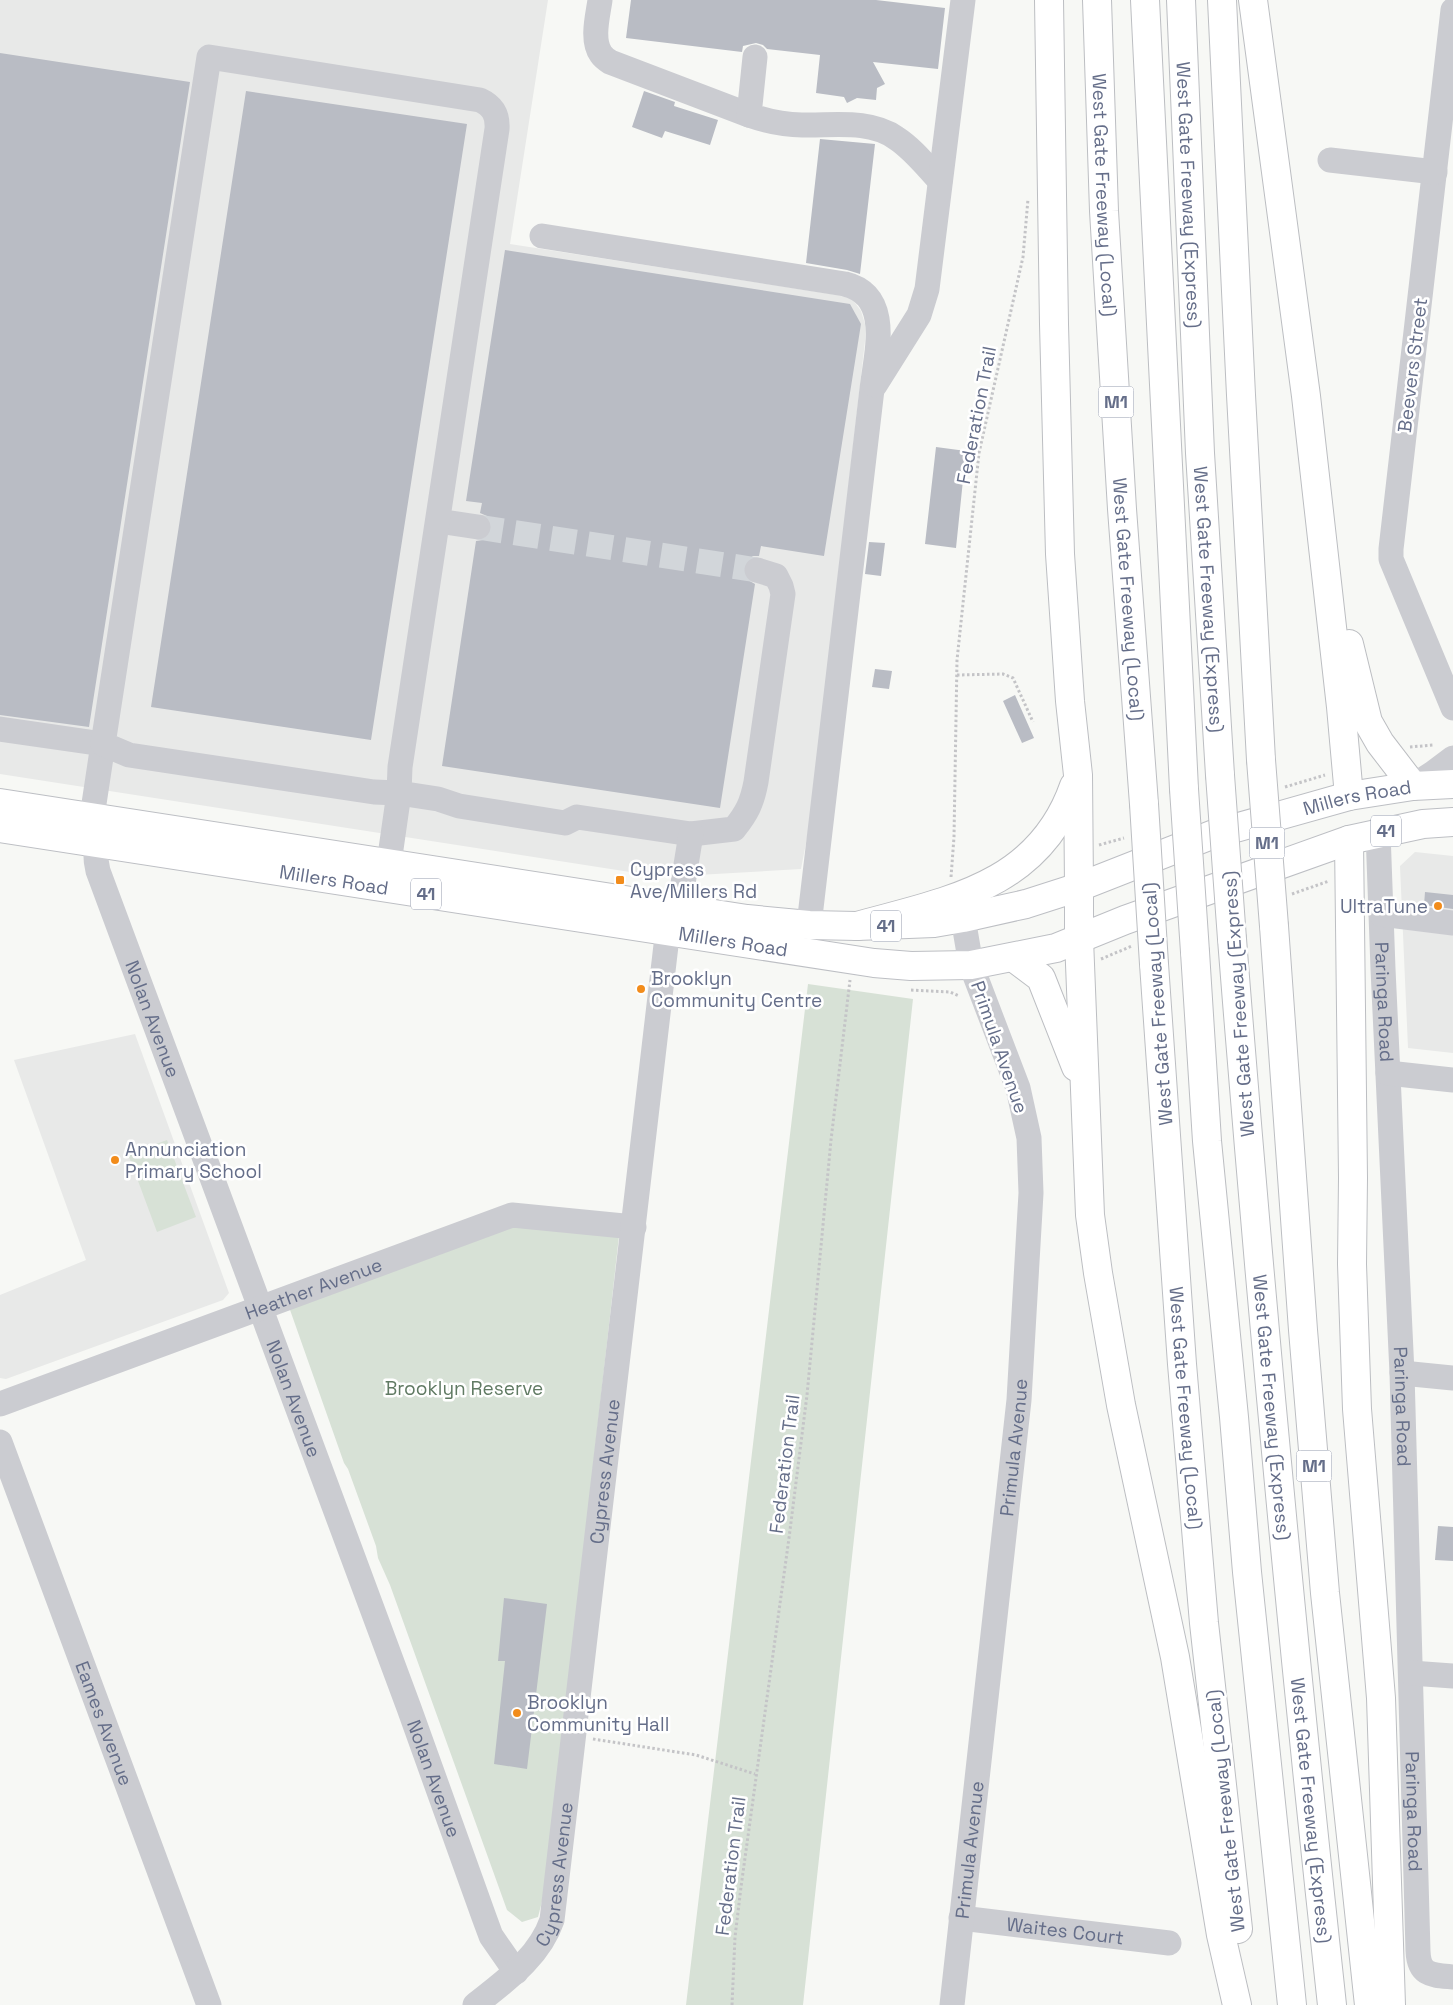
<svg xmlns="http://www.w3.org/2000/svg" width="1453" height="2005" font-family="'Space Grotesk',sans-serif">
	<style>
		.built { fill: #e8e9e8 }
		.green { fill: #d7e1d6 }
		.building { fill: #b9bcc4 }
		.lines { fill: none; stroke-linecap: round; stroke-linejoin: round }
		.minor-tunnel { stroke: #d2d6da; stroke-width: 25; stroke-dasharray: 25 12; stroke-linecap: butt }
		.major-casing { stroke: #bdbfc4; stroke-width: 30 }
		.highway-casing { stroke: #bcbec2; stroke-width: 30 }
		.path { stroke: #c4c4c7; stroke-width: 3; stroke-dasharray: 2.5 2.5; stroke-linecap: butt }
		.minor { stroke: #cbccd1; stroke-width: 25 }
		.major { stroke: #fff; stroke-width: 28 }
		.highway { stroke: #fff; stroke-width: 28 }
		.highway-bridge-casing { stroke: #bcbec2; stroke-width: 30; stroke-linecap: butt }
		.highway-bridge { stroke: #fff; stroke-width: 28 }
		.poi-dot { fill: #f28c1b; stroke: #fff; stroke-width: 2 }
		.labels { text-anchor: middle; stroke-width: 5; stroke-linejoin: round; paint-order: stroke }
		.shield { fill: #fff; stroke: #939aac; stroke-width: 1 }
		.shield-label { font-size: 18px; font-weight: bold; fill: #656e89 }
		.street-label { font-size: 19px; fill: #656e89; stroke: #fff }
		.poi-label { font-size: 19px; fill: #656e89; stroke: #fff; text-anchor: start }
		.park-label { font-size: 19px; fill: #607a63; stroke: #fff }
	</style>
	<rect width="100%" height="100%" fill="#f7f8f5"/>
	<path class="built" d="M0,0h548l-38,244 340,53 6,7 5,7 4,13v17l-54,476 -10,52 -139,8 -662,-103z
		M1415,852l38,4v197l-45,-5 -8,-182z
		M135,1034l94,259 -6,7 -217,79 -6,-1v-83l86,-35 -72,-200z"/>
	<path class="green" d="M808,984l105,15 -110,1006h-117z
		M167,1140l29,77 -39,15 -29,-78z
		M516,1223l104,4 -74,659 -8,31 -16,5 -15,-12 -117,-325 -12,-27 -2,-12 -28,-77 -4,-6 -55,-156z"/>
	<path class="building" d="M631,0h245l69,8 -7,61 -65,-7 12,22 -8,4 -1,12 -19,-2 -10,5 -3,-6 -28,-4 4,-38 -53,-6 -4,-4 -7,-2 -13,3 -1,6 -116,-14z
		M0,53l190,29 -101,645 -89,-12z
		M246,91l221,33 -96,616 -220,-33z
		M644,91l31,11 -1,4 44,14 -8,25 -45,-14 -3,7 -30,-11z
		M820,139l55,5 -15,130 -13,-4 -41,-7z
		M505,250l345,54 11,20 -37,232 -63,-10 -2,10h-6l-5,3 -5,7v7l3,6 9,5 -35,224 -278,-42 34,-225 7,-1 6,-4 3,-7v-7l-5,-6 -7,-3 2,-10 -16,-2z
		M936,447l30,4 -10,97 -31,-4z
		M869,542l16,1 -4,33 -16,-2z
		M875,669l17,2 -3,18 -17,-2z
		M1015,695l19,43 -12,5 -19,-42z
		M1425,892l28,3v14l-29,-4z
		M1438,1526l15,1v34l-18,-1z
		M504,1598l43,6 -20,165 -33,-5 11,-103h-7z"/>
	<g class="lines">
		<path class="minor-tunnel" d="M478,527l279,43"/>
		<g class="major-casing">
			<g id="major">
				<path id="s8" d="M0,803l747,116 62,6 48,1 77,-3 29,-5 63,-14 53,-17 135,-53 135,-38 64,-10 40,-2"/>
				<path id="s9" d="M0,828l874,135 37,3 60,-1 85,-17 69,-28 224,-80 74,-16 30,-2"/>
				<path d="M1079,939v-52"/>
			</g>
		</g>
		<g class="highway-casing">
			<g id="highway">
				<path d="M1049,0l5,324 6,230 10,147 8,74 1,112"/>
				<path id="s10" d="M1097,0l7,211 18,298 22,295"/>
				<path d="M1145,0l39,789"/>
				<path id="s11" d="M1181,0l19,453 20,322"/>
				<path d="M1222,0l19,395 20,365"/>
				<path d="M1253,0l53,396 35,311 8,89"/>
				<path d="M1349,644l19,78 12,21 33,43"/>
				<path d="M1349,840l4,338 -1,86 5,145 24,289 10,307"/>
				<path d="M857,926c90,-25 182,-39 217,-140"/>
				<path d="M1274,926l29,404 22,263 44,412"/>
				<path d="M1079,939l11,276 8,58 23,132 54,252 46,278 16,70"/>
				<path id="s12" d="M1232,939c28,356 61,711 100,1066"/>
				<path d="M1195,952l12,189 27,276 13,155 45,433"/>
				<path d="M1013,957l28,21 35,89"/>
				<path id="s13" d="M1154,964l28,400 22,259 34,306"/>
			</g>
		</g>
		<path class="path" d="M957,675l46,-1 10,4 20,44
			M1410,747l23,-2
			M1285,787l40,-12
			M1099,845l25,-7
			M951,877l3,-40 3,-177 22,-207 44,-196 5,-58
			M1292,894l37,-13
			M1101,959l31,-13
			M911,990l39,2 9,4
			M593,1739l103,16 59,19
			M732,2005l3,-68 6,-50 48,-349 18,-143 24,-255 19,-160"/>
		<g class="minor">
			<path d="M600,0c-2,15 -9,40 1,54 2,3 6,6 9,8l139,53"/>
			<path d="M1453,10l-62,539v10l62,149"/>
			<path d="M755,57l-6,58c17,6 35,10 53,10 30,1 67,-6 94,13 17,11 30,28 44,43"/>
			<path d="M1330,160l105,12"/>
			<path d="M542,236l303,48c48,12 31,69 27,105l-63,536"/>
			<path d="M875,385l44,-70 8,-26 36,-289"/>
			<path d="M438,521l40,6"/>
			<path d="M0,729l103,15 -11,73"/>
			<path d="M1413,786l20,-13 20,-15"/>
			<path id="s1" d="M98,823c-2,16 -4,32 0,48l311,837 75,209 7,19 25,36"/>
			<path id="s2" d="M1378,832l5,137 19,404 16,578c1,25 14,24 35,26"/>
			<path d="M389,863l10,-70 1,-26 97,-638c1,-14 -4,-23 -17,-29l-271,-43 -106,687 26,11 245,37 25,1 39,6 21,7 106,17 12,-6 114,17 43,-5c13,-16 18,-26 22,-47l27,-188 -2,-8 -5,-10 -19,-6"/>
			<path d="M679,908l12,-74"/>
			<path d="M1381,914l72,9"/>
			<path d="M1388,1073l65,7"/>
			<path d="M1402,1373l51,5"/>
			<path id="s3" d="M0,1404l512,-189 122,12"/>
			<path id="s4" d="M0,1442l209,563"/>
			<path d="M1411,1673l42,3"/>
			<path id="s5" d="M961,1918l208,25"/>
			<path id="s6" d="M475,2005c30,-24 64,-47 77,-85l118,-1009"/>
			<path id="s7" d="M952,2005l67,-605 12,-207 -2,-55 -11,-50 -47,-123 -8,-47 -1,-21"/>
		</g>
		<use href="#major" class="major"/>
		<use href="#highway" class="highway"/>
		<g class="highway-bridge-casing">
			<path id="highway-bridge" d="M1261,760l13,166
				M1220,775l12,164
				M1184,789l11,163
				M1144,804l10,160"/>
		</g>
		<use href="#highway-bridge" class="highway-bridge"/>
	</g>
	<g class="poi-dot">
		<rect x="615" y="875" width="10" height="10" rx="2.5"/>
		<circle cx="1438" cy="906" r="5"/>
		<circle cx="641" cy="989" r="5"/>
		<circle cx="115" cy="1160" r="5"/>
		<circle cx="517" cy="1713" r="5"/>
	</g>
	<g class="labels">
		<g class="shield">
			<rect x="1098.5" y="386.5" width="35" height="31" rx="4"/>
			<rect x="1371" y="815.5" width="30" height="31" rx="4"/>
			<rect x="1249.5" y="827.5" width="35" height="31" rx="4"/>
			<rect x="411" y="878.5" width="30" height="31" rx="4"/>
			<rect x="871" y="910.5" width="30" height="31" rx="4"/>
			<rect x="1296.5" y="1450.5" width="35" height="31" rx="4"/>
		</g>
		<g class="shield-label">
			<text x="1116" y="408">M1</text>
			<text x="1386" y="837">41</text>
			<text x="1267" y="849">M1</text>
			<text x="426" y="900">41</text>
			<text x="886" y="932">41</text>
			<text x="1314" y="1472">M1</text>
		</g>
		<g class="street-label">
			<text dy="7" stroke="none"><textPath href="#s10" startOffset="195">West Gate Freeway (Local)</textPath></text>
			<text dy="7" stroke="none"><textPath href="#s11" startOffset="195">West Gate Freeway (Express)</textPath></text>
			<text transform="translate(1412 365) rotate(-83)" y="7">Beevers Street</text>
			<text transform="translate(976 415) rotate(-79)" y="7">Federation Trail</text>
			<text dy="7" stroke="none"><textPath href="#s10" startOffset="600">West Gate Freeway (Local)</textPath></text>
			<text dy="7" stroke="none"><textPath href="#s11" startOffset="600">West Gate Freeway (Express)</textPath></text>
			<text dy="7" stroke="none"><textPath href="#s8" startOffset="1386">Millers Road</textPath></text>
			<text dy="7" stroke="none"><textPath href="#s9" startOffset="338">Millers Road</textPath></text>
			<text dy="7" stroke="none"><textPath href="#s9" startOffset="742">Millers Road</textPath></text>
			<text dy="7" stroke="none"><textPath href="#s2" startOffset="170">Paringa Road</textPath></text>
			<text transform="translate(1157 1004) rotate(-94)" y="7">West Gate Freeway (Local)</text>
			<text transform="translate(1238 1004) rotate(-94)" y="7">West Gate Freeway (Express)</text>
			<text dy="7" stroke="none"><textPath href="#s1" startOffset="206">Nolan Avenue</textPath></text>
			<text transform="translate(1000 1047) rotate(71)" y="7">Primula Avenue</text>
			<text dy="7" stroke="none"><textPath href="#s3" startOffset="334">Heather Avenue</textPath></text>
			<text dy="7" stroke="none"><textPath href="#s1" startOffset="611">Nolan Avenue</textPath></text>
			<text dy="7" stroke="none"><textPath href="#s2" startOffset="575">Paringa Road</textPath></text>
			<text dy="7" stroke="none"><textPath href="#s12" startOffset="470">West Gate Freeway (Express)</textPath></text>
			<text dy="7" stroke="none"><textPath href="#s13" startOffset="445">West Gate Freeway (Local)</textPath></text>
			<text dy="7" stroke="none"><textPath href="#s7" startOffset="561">Primula Avenue</textPath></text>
			<text transform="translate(784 1464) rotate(-83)" y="7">Federation Trail</text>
			<text dy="7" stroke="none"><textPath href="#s6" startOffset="568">Cypress Avenue</textPath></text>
			<text dy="7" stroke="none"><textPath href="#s4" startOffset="300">Eames Avenue</textPath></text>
			<text dy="7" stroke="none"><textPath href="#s1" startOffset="1016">Nolan Avenue</textPath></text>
			<text transform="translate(1225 1811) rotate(-96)" y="7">West Gate Freeway (Local)</text>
			<text dy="7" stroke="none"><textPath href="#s12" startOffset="875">West Gate Freeway (Express)</textPath></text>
			<text dy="7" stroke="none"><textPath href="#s2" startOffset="980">Paringa Road</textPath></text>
			<text dy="7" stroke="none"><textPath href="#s7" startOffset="156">Primula Avenue</textPath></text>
			<text transform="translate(730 1866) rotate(-83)" y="7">Federation Trail</text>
			<text dy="7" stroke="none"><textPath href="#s6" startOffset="162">Cypress Avenue</textPath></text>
			<text dy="7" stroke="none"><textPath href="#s5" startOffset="105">Waites Court</textPath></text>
		</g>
		<g class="poi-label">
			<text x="630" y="876">Cypress<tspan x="630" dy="22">Ave/Millers Rd</tspan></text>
			<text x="1428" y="913" text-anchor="end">UltraTune</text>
			<text x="651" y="985">Brooklyn<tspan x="651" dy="22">Community Centre</tspan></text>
			<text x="125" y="1156">Annunciation<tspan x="125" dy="22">Primary School</tspan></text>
			<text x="527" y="1709">Brooklyn<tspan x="527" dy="22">Community Hall</tspan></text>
		</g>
		<g class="park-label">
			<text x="464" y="1395">Brooklyn Reserve</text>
		</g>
	</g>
</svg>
